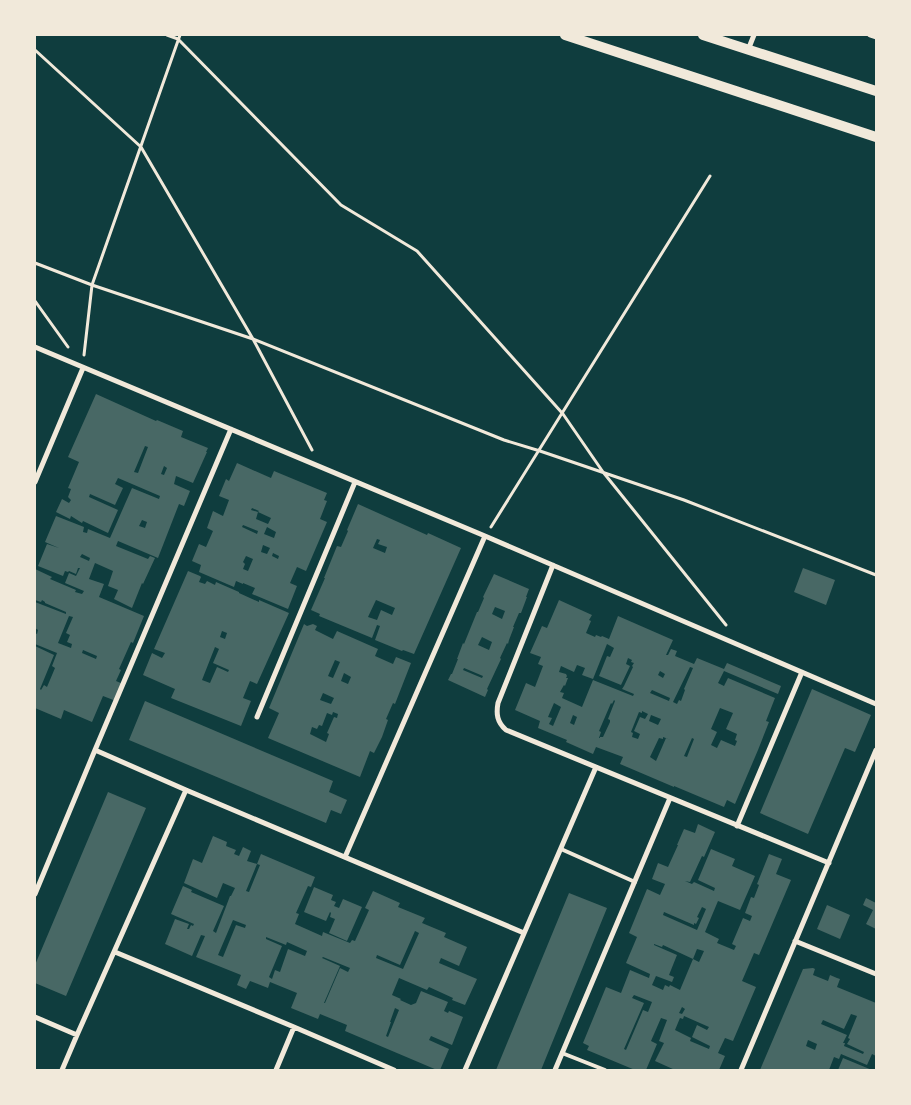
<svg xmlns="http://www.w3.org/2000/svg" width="911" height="1105" font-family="Arial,sans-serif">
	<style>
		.building { fill: #486865; fill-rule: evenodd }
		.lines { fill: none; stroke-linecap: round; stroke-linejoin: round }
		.path { stroke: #f1e9da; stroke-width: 3 }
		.service { stroke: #f1e9da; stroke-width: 4 }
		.minor { stroke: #f1e9da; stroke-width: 5 }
		.secondary { stroke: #f1e9da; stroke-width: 10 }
	</style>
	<rect width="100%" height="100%" fill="#0f3d3e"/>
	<path class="building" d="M96,394l60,27 1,-1 26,11 -2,6 27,11 -2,4h1l-14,31 -17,-7 -2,8 16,7 -6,15 -5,-2 -21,54 -40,-17 -2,5 32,13 2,-3 5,2 -12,26 -1,-1 -10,25 -18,-9 4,-9 -10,-4 5,-15 -18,-8 -6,16 15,5 -5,13 45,19 -11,27 -2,-1 -12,27 2,1 -5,11 7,3 -7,17 -13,-5 -11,26 -28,-12 -3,9 -26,-11v-62l19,9 -14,34 1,1 3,-5 3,2 8,-19 -3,-2 5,-13 -22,-9v-11l2,1 1,-4 -3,-2v-26l31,12v-2l-21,-9v-1l-3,-2 -1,2 -6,-2v-31l17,8 -2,2 26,11 -1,2 7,2 2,-3 -19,-8 4,-10 7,3 4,-8h-2l-2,6 -7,-3 -1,1 -3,-1 -2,5 -25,-10 9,-22 12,4 -14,-6 11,-26 28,11 -1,5 4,1 1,-4 22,9 22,-50 27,11 1,-3 -42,-18 -3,6 8,4 -8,17 -25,-11 -1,3 29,13 -10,23 -25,-12 -1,2 -11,-7 -1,3 -14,-7 6,-13 7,4 2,-3 -3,-3 3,-8 -3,-1 11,-26 -11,-5zM145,446l3,1 -10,26 -4,-1zM164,466l3,2 -3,7 -3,-1zM142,520l5,2 -2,6 -6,-2zM82,554l8,4 -1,3 -9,-4zM69,616l4,1 -7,16 4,2 -3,7 5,2 -1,4 -13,-5zM83,650l14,6 -1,3 -14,-6z
		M237,463l34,15 3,-7 53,22 -3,7 3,1 -7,18 7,3 -21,49 -9,-4 -7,16 7,3 -9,23 -36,-15 3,-6 -12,-5v1l-7,-3 -2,6 -35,-15 2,-7 -9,-4 7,-17 7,3 7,-16 -6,-3 6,-17 10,5 6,-16 -10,-4 7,-17 3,2zM252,508l7,3 -1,1 13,6 -3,6 -12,-5 2,-7 -7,-2zM243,525l15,6 -1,3 -15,-7zM267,527l9,5 -2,6 -10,-4zM263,545l7,3 -3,6 -6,-2zM273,553l6,3 -1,3 -6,-3zM246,556l7,3 -5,12 -5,-2 2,-5 -2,-2z
		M358,504l69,31 1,-2 33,15 -47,106 -11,-4 -1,1 -27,-11 5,-14 -3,-1 -5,13 -53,-22 1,-2 -9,-4 14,-32h-1l13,-32 4,1 7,-16 -1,-1zM377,539l3,1 -2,4 9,3 -2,6 -12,-5zM376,600l19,8 -3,7 -11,-5 -4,10 -9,-3z
		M803,568l32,12 -9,25 -32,-13z
		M188,571l12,5 1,1 -2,5 6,2 2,-3 8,4 1,-3 23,10v1l20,9v-2l30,13 -32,71 -7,-3 -7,17 8,3 -10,25 -70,-28 4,-9 -32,-14 9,-22 10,5 3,-5 -11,-4zM222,631l5,2 -2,6 -5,-2zM215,647l4,2 -6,14 16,7 -1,2 -11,-5 -7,16 -8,-3z
		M494,574l35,15 -3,8h1l-6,16h-2l-6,14h1l-5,13 -1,4 -1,-1 -7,15 1,1 -14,30 1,1 -3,7 -37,-17 3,-6h1l6,-15h-1l6,-16 1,1 13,-32h1l6,-14 -1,-1zM495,607l10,4 -3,8 -10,-5zM482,637l10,5 -3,8 -11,-5zM464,668l19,8 -1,2 -19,-8z
		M559,600l33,15 -3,5 2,1 -5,12 9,4 1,-2 5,2 1,-1 7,3 9,-23 55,24 -7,15h2l3,-6 6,2 -2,5 19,8 3,-6 27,11 3,-6 54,23 -3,8 -54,-23 -6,12 6,3 4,-8 47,20 -9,23 3,1 -11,28 -23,54 -8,-4 -3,7 -50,-21v1l-54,-23 3,-7 -27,-10 -3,7 -27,-12 1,-2 -29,-12 2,-7 -25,-11 11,-27 9,4 8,-21 -5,-2 3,-7 -11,-4 12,-27 5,2zM607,644l7,4 -4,9 -3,-1 -8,20 22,9 9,-19 -4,-2 2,-6 4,2 -1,2 3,1 -2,3 1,1 -9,19 -2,3 12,5 -1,2 -40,-16 -11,27 -20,-9 2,-5 -4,-1 4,-7 1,1 3,-8h-2l1,-2 -1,-2 -7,-2 2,-6 13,6 3,-7 8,3 -3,7 11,4zM690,667l3,1 -9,21 1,1 -4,11 -2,-1 -2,4 -4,-2zM660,671l5,3 -2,4 -5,-3zM652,690l18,8 -1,3 -19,-8zM614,700l1,1 -7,18 2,1v2l-7,15h-3v1h-1l2,-6 -2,-1 12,-28 1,1zM554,703l7,4 -8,19 -4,-2 3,-6 -4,-1zM720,708l13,5 -7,16 11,5 -2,6 2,1 -2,5 -14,-6 -4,8 -6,-3 6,-13 -6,-3zM642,711l6,3 -3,5 -5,-2 -6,14 6,3 -2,5 -6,-2 1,-4 -2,-1 8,-20 3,1zM573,715l4,2 -3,8 -4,-2zM651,715l10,4 -3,6 -9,-4zM663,737l8,3 -5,-2 -10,23 -6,-4 9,-19 4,1zM692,738l2,1 -7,18 -3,-1z
		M304,624l3,2 6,-2 4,2 -2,4 18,9 4,-8 41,18 -3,7 18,8 3,-7 15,6 -16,41 -2,-1 -7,16 2,1 -6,17 -8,16 -4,-2 -10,26 -92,-39 11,-25 -10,-5zM335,660l5,2 -7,16 -5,-2zM344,673l7,4 -3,7 -7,-3zM323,693l11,5 -3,6 -11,-4zM333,712l5,2 -1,4 -3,-1 -7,16 2,1 -3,8 -16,-8 2,-7 5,2 2,-4 3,1 5,-13 5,2z
		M812,689l59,26 -16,37 -10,-4 -37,86 -48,-21z
		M145,701l188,80 -4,11 18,8 -6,14 -10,-4 -5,13 -197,-83z
		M108,792l38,16 -80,188 -31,-13v-18z
		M698,824l17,8 -11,25 -2,-1 -12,26 -5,-1 7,3 2,-2 20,9 1,-3 -17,-8 13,-31 24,10 -3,7 23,10 -15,34 -22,-9 -13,31 14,7 -2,4 17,7 2,-4 -4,-2 11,-26 7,3 2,-5 -7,-3 6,-16 3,1 5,-13 -2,-1 12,-30 13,5 -6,15 15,6 -32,75 -5,-2 -12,28 14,6 -23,54 -8,-3 -7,15 7,3 -6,14h-44l-20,-9 9,-18 -5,-2 8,-21 -6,-2 -10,23 6,3 -11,26h-11l-48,-20 2,-4 -6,-3 23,-56 15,6 9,-23 19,8 1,-4 -24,-11 11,-26 -8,-4 18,-44 13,6 5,-11 -13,-5 6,-16 10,4 10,-22h-1l7,-16 11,4zM702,907l4,2 -9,21 -34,-15 1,-3 30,13v-2l2,1 3,-6 -2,-1zM654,944l8,3 1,-2 30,14 4,-10 7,2 -5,11 -6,-3 -13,31 -10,-5 -1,2 -4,-2 -2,5 -11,-5 4,-9 16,6 2,-5 -5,-2 8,-20 -23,-10zM634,995l18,7 -4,10 -5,-2 -17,40 -2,-1 20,-46 -12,-5zM682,1007l3,2 -3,5 -3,-1zM684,1016l25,11 -2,3 -10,-5 -5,12 18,9 -1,3 -19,-8 1,-3 -16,-8 5,-12 3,1z
		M213,836l14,6 -1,4 10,4 -2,4 5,2 4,-9 8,4 -4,10 10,3 -11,27 3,1 11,-27 -3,-1 4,-10 54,23 -4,10 -3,-1 -12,27 3,1 -4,10 27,12 1,-4 27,11 2,-3 3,1 14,-31 -4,-2 8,-17 27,12 -2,4 27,11 -3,5 24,10 -2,4 23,10 -8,19 -18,-8 -2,5 38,16 -12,26 -13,-5 1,-2 -24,-11 -2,3 -28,-12 -7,17 9,4 -1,1 11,5 5,-2 5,-12 27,11 -4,9 4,2 1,-2 14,6 -11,28 -21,-9 -2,4 20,9 -9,21h-3l-92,-39 2,-6 -27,-11 -2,5 -27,-11 6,-15 -27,-11 -2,6 -18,-7 -4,8 -9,-4 4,-10 -45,-18 9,-21 -4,-1 -9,21 -27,-12 10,-25 14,5 -2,5h2l2,-4 2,1 1,-2 -23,-10 12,-28 9,4 -1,2 33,14 -11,25 3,2 14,-37h1l4,-8 -12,-5 -6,15 -33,-15 9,-24 9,4zM233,920l13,5 -1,3 -9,-3 -13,32 -5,-2zM415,931l4,2 -16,36 -27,-11 1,-3 23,10zM266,937l20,8 1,-3 20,9 -2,5 -17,-7 -8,23 -5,-2 -3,9 -3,-2 13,-31 -16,-7zM323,957l27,11 -2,4 -8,-4 -15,35h-1l16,-37 -18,-8zM395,1008l4,2 -11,27 -2,-1 5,-14h-1z
		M314,887l19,8 -2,5 5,2 -2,4 5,2 4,-9 19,8 -15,34 -18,-8 6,-14 -5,-2 1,-4 -1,-1 -4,9 -22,-9z
		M569,893l38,15 -66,162h-45z
		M866,898l10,5v26l-10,-5 7,-14 -10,-5z
		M827,905l23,10 -10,24 -23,-10z
		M813,968l2,1 -2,6 15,6 2,-6 7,3 3,1 -3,8 39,16v42l-1,3h1v8l-4,-2 -5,11 -26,-11 -2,5 -5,-2 -5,13h-69l43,-101zM851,1014l6,2 -9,22 2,1 -3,5 17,8 -1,2 -19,-8 1,-3h-2l4,-8 -26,-11 2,-4 21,9zM808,1040l9,4 -2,6 -9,-4z
		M843,1058l29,12h-34z"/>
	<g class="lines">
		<path class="path" d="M167,35l11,4 163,166 76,46 146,163 40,58 123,153
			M35,50l106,97 112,192 59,111
			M35,263l57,22 161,54 251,101 36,11 144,49 192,75
			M35,301l33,46
			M84,355l8,-70 88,-250
			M491,527l219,-351"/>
		<path class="service" d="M561,849l74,33
			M562,1053l43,17"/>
		<path class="minor" d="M870,35l6,2
			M748,50l6,-15
			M35,347l450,189 391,168
			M35,482l48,-114
			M553,565l-55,138c-2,11 -1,19 8,27l323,133
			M257,717l98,-235
			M95,750l91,40 338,143
			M737,826l65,-154
			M345,857l140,-321
			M35,894l60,-144 136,-321
			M795,941l81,33
			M115,952l179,75 100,43
			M35,1017l42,18
			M62,1070l15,-35 109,-245
			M276,1070l18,-43
			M465,1070l131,-303
			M555,1070l115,-272
			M741,1070l135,-320"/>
		<path class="secondary" d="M565,35l311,102
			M703,35l173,56"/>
	</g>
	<rect width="911" height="1105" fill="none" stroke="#f1e9da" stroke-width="72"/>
</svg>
